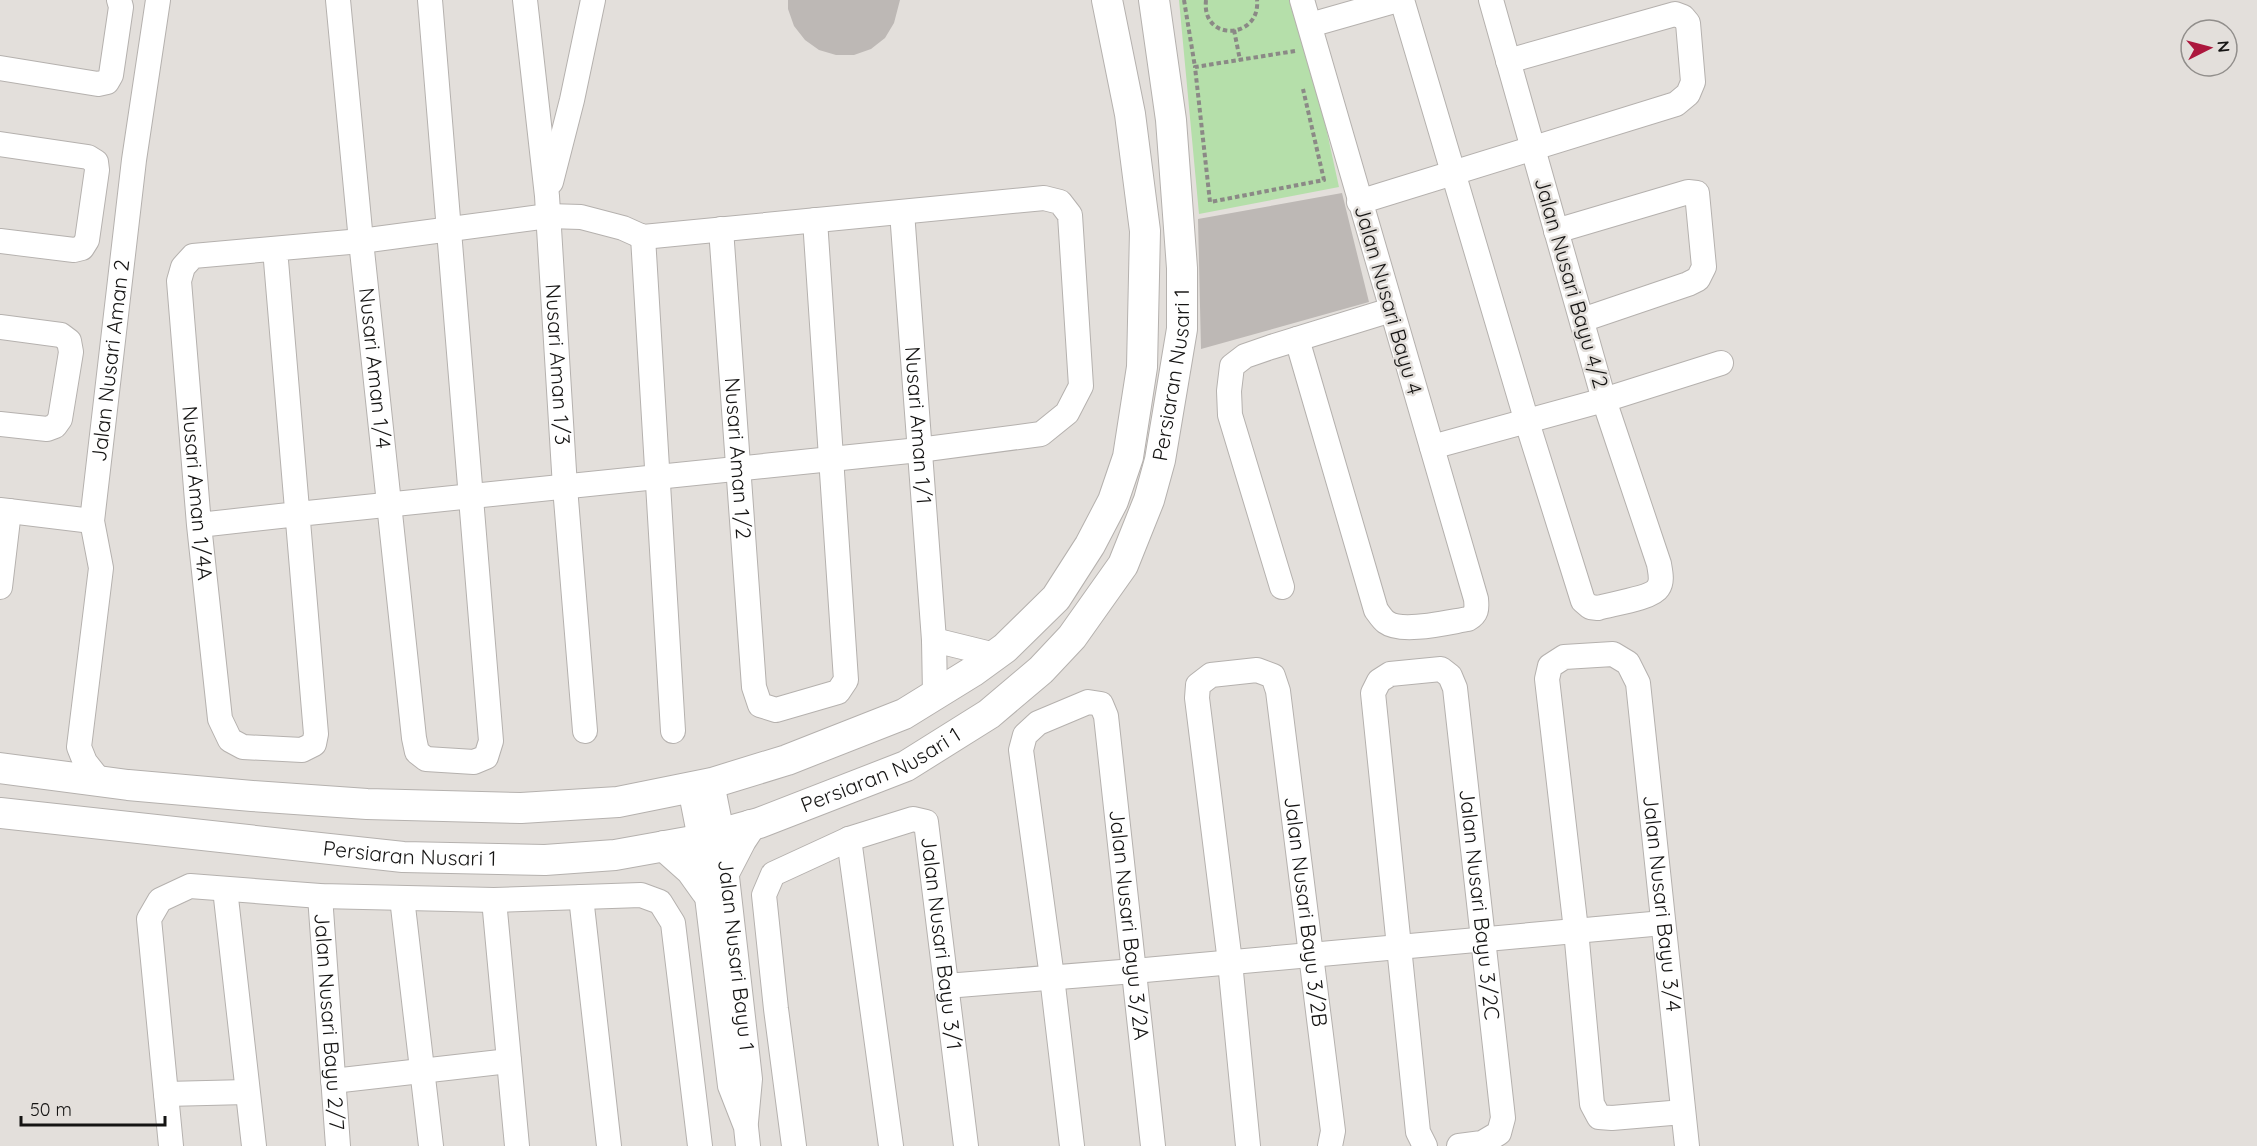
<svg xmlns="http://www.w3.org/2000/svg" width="2257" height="1146" font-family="Quicksand,sans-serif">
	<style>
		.green { fill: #b5dfaa }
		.building { fill: #bdb8b5 }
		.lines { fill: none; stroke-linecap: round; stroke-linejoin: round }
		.minor-casing { stroke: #b5b1ae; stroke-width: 26 }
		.major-casing { stroke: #b5b1ae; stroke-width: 32 }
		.path { stroke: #8b8986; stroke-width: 4; stroke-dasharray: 4.5 3; stroke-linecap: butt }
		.minor { stroke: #fff; stroke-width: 24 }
		.major { stroke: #fff; stroke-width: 30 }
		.labels { text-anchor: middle; stroke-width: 5; stroke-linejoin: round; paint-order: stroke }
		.street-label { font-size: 21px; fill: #151413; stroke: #e3dfdb }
	</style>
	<rect width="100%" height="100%" fill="#e3dfdb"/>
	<path class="green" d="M1179,0h119l41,187 -140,27z"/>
	<path class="building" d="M788,0h112l-6,23 -9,15 -14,11 -17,6h-18l-17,-5 -14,-10 -11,-14 -6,-17z
		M1342,193l27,109 -168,47 -3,-130z"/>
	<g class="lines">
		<g class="minor-casing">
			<g id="minor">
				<path id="s1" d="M338,0l23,241 53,497 3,14 9,7 48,3 12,-5 5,-16 -61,-741"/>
				<path id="s2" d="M525,0l22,196 18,291 20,244"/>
				<path d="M1402,0l125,422 56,179 7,6 8,1c13,-4 54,-10 60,-20 5,-7 2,-17 1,-24l-55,-164 -113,-400"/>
				<path d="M1310,25l88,-25"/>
				<path d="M0,68l98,16 9,-2 4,-7 10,-68 -2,-7"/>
				<path d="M0,144l88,13 8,5 1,8 -10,70 -5,8 -8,2 -74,-9"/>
				<path d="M551,182l21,-82 21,-100"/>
				<path d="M1359,202l317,-98 12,-10 5,-12 -5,-59 -5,-6 -8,-3 -167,47"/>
				<path id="s3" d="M902,212l32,428 1,54"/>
				<path id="s4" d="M721,229l33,458 6,18 16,5 62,-18 8,-12 -31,-460"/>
				<path d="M1556,231l132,-39 9,1 7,74 -6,12 -10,5 -106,36"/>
				<path d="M643,237l30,494"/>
				<path d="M0,327l61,8 8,6 2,11 -11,67 -5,7 -8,3 -47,-5"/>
				<path d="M1297,339l79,271c3,4 6,9 10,12 16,12 63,0 82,-3 9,-5 9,-10 8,-20l-174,-599"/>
				<path d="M1432,447l172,-47 117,-37"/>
				<path d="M0,510l92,11"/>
				<path id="s5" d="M199,525l99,-11 621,-64 122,-16 26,-21 14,-27 -11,-171 -10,-13 -16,-4 -401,39 -20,-9 -42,-11 -33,-1 -187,25 -168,15 -10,11 -4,14 20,244 21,194 10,21 13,7 59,3 12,-6 2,-10 -41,-485"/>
				<path d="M0,587l9,-76"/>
				<path d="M1282,587l-52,-172 -1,-24 3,-25 13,-10 26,-9 120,-37"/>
				<path d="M934,640l61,15"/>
				<path id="s6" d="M100,781l-15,-19 -6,-15 22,-179 -9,-47 42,-361 24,-160"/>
				<path id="s7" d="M712,783l10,50 28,246 -4,43"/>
				<path d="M690,788l10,51 30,247 16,41 2,19"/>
				<path d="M849,839l42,307"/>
				<path d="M225,889l29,257"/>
				<path id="s8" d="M320,896l18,250"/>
				<path d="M581,897l28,249"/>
				<path d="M402,898l29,248"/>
				<path d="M494,900l23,246"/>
				<path d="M946,986l188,-15 529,-48"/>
				<path d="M333,1081l176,-20"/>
				<path d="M166,1094l81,-2"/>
				<path id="s9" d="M1683,1112l-71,6 -13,-1 -7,-13 -16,-174 -29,-251 3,-13 14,-9 49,-3 15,9 10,20c16,155 34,309 49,463"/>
				<path d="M171,1146l-22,-227 11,-19 30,-14 130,10 174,4 147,-5 19,7 13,21 27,223"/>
				<path id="s10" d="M794,1146l-18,-137 -12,-114 9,-21 76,-35 64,-20 13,3 40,324"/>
				<path id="s11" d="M1072,1146l-20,-169 -31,-227 4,-15 13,-12 50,-21 13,2 5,12 47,430"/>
				<path id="s12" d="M1248,1146l-18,-184 -33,-264 1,-13 13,-10 46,-5 16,6 5,15 55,440 -3,15"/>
				<path id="s13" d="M1425,1146l-7,-14 -45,-439 6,-12 11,-7 51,-5 9,7 5,12 48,430 -4,15 -17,10 -23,3"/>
			</g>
		</g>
		<g class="major-casing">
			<g id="major">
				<path d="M0,768l128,17 124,11 115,8 154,4 97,-6 94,-19 75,-23 117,-46 68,-42 33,-24 51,-50 34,-53 23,-44 15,-44 14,-90 3,-136 -15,-117 -23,-114"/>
				<path id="s14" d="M0,813l403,44 142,3 70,-5 78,-14 66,-18 147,-57 83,-52 52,-44 31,-33 51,-72 26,-65 11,-40 22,-131v-61l-11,-148 -17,-120"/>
				<path d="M664,846l27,24 15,21"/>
				<path d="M726,869l15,-29 10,-15"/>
			</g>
		</g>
		<path class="path" d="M1184,0l11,67
			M1206,0c-5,43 55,39 51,0
			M1234,30l6,30
			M1295,51l-100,16 15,135 114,-22 -21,-91"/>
		<use href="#minor" class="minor"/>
		<use href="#major" class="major"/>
	</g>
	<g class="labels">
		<g class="street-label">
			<text transform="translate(1571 283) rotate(74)" y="7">Jalan Nusari Bayu 4/2</text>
			<text transform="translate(1388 300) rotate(74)" y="7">Jalan Nusari Bayu 4</text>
			<text dy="7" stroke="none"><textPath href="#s6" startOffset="430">Jalan Nusari Aman 2</textPath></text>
			<text dy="7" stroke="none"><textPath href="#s2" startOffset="366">Nusari Aman 1/3</textPath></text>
			<text dy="7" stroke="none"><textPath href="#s1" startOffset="370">Nusari Aman 1/4</textPath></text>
			<text dy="7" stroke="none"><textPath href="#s14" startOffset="1420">Persiaran Nusari 1</textPath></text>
			<text dy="7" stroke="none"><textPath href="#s3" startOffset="214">Nusari Aman 1/1</textPath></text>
			<text dy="7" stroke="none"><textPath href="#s4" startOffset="230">Nusari Aman 1/2</textPath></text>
			<text dy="7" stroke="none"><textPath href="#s5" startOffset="2216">Nusari Aman 1/4A</textPath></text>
			<text dy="7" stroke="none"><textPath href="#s14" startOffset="898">Persiaran Nusari 1</textPath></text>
			<text dy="7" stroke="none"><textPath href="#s14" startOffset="412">Persiaran Nusari 1</textPath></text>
			<text dy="7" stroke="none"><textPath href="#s9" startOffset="867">Jalan Nusari Bayu 3/4</textPath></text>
			<text dy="7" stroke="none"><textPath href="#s13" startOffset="777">Jalan Nusari Bayu 3/2C</textPath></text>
			<text dy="7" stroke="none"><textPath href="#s12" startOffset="782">Jalan Nusari Bayu 3/2B</textPath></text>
			<text dy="7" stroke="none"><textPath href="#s11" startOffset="723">Jalan Nusari Bayu 3/2A</textPath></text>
			<text dy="7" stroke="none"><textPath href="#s10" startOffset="562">Jalan Nusari Bayu 3/1</textPath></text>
			<text dy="7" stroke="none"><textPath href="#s7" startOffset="174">Jalan Nusari Bayu 1</textPath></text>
			<text dy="7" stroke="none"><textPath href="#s8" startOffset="126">Jalan Nusari Bayu 2/7</textPath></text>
		</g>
	</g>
	<g transform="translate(2209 48) rotate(84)"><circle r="28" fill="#e3dfdb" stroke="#918e8b" stroke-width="1.5"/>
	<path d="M0-4.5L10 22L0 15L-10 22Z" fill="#ac173d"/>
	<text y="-9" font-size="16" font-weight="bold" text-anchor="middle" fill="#151413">N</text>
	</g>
	<path d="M21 1116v9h144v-9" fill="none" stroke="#151413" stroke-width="3"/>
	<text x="30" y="1116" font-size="18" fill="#151413" stroke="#e3dfdb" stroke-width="4.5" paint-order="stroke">50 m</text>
</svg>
